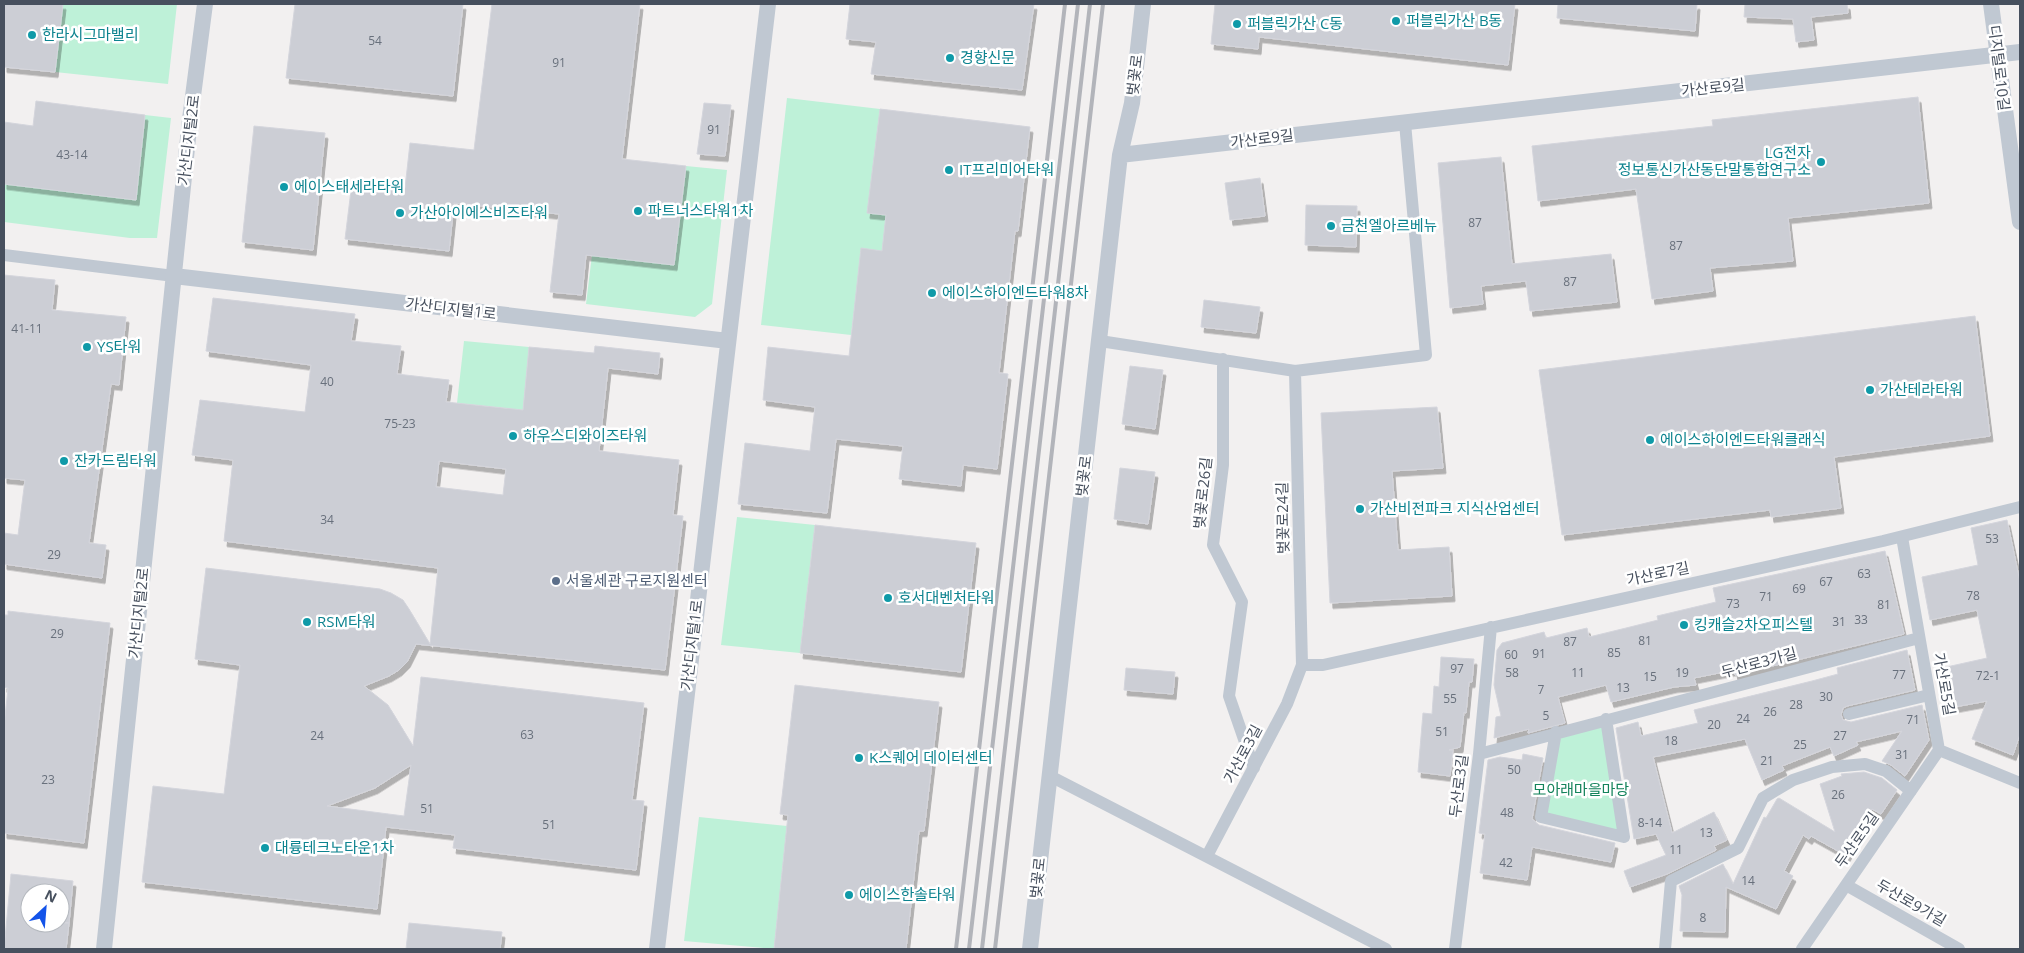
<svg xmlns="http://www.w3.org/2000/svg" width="2024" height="953" font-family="'Open Sans','Noto Sans KR',sans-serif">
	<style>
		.green { fill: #bef1d8 }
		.building { fill: #ccced5; stroke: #d4d5dc; fill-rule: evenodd; filter: url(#shadow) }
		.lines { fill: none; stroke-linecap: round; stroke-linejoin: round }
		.minor { stroke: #c0c8d2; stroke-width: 12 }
		.tertiary { stroke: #c0c8d2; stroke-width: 16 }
		.rail { stroke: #b2b4ba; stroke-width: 4 }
		.culture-dot { fill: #0f9aa8; stroke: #fff; stroke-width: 2 }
		.service-dot { fill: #5c6f8a; stroke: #fff; stroke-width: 2 }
		.labels { text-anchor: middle; stroke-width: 5; stroke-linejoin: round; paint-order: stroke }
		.number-label { font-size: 12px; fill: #68707c }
		.culture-label { font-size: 15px; fill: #0d838f; stroke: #fff; text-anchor: start }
		.street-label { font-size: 15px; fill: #47505e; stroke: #fff }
		.service-label { font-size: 15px; fill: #4e5e75; stroke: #fff; text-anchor: start }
		.park-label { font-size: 15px; fill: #14835b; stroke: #fff }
	</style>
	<defs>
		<filter id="shadow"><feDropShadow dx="3" dy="5.5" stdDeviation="0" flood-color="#0004"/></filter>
	</defs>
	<rect width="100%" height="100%" fill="#f2f0f0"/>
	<path class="green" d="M63,4h114l-9,80 -113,-12z
		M787,98l93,11 -12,104 19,2 -5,36 -20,-2 -11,86 -90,-10z
		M145,115l26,3 -14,120h-27l-126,-16v-38l132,16z
		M686,166l41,4 -15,134 -17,13 -109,-13 6,-49 82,10z
		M464,341l65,6 -6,63 -66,-7z
		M737,517l78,8 -15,128 -79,-8z
		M1606,719l18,118 -83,-20 15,-85z
		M699,817l88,9 -13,123 -90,-8z"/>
	<path class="building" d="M4,4h59l-8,68 -51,-5z
		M295,4h168l-10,92 -167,-18z
		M492,4h148l-18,155 64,7 -12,99 -88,-10 -4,40 -32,-3 9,-78 -105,-11 -5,48 -104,-12 7,-57 53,6 5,-45 64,7z
		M850,4h184l-12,86 -151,-16 5,-32 -30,-3z
		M1215,4h300l-7,61 -249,-28 -1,12 -47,-5z
		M1558,4h139l-2,27 -138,-13z
		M1745,4h102l1,9 -37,4 3,23 -18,2 -3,-23 -49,-2z
		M1918,97l11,106 -141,15 5,43 -83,7 3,23 -61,8 -16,-110 -98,12 -6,-55 181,-20 -1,-6z
		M36,101l109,14 -9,85 -132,-16v-62l29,4z
		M704,103l27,2 -6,51 -28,-2z
		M880,109l150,18 -12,104h-3l-16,142 9,1 -11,95 -34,-4 -2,21 -62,-7 4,-33 -67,-7 -9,74 -89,-9 7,-61 65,8 5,-44 -52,-7 5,-53 81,9 12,-108 21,3 4,-36 -19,-2z
		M254,126l71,7 -12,117 -71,-8z
		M1501,157l11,107 99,-10 6,48 -87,9 -4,-30 -45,5 2,18 -33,4 -12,-145z
		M1260,178l5,38 -35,4 -5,-37z
		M1306,205l51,1 -1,41 -51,-2z
		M4,275l51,5 -3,30 74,7 -7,68 -8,-1 -22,159 17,2 -4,33 -98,-14v-31l14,2 7,-55 -21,-2z
		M213,298l142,16 -4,27 50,5 -4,28 52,6 -3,22 77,8 6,-63 65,6 1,-7 65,7 -2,21 -50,-6 -9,83 80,9 -6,55 10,1 -18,154 -249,-26 -9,18 -8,8 -10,6 -25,10 24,19 25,41 8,-69 223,26 -12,97 12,1 -8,69 -183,-22 2,-13 -69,-8 -9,82 -235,-27 11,-96 71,8 16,-129 -45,-6 11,-91 174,21 11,4 12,7 6,9 21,35 8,-76 -214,-27 9,-81 -41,-5 8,-55 105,12 6,-47 -105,-14zM439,461l67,8 -3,26 -67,-8zM411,765l-7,51 -77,-10 48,-18z
		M1204,300l56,7 -4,26 -55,-6z
		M1975,316l15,120 -156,21 7,51 -70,9 -1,-7 -208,25 -23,-165z
		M1130,366l33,4 -8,59 -33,-5z
		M1437,407l6,61 -51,3 6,79 51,-3 3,49 -122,7 -9,-190z
		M1120,468l35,4 -7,52 -34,-5z
		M2007,520l13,62v152l-7,21 -41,-16 15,-38 -38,7 -7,-40 45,-10 -10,-48 -47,10 -8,-43 56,-12 -7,-37z
		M815,525l161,18 -15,129 -161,-19z
		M1885,551l19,83 -169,41 -1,-5 -40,8 2,7 -22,2 -63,15 -5,-17 -48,12 7,26 -37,10 1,-4 -35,9 2,-21 5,-1 -7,-31 3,-35 5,-7 42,-11 2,6 41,-10 2,9 37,-9 32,-8 -1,-4 59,-14 -3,-14z
		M8,611l102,12 -26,220 -80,-10v-107l4,-38 -4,-1v-72h4z
		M1907,650l8,40 -68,16 -4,2 -2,7 2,5 8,2 71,-17 7,35 -24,36 -14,-11 -9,-4 20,-30 -46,11 2,3 -24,11 -4,-9 -48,19 2,4 -22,10 -17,-41 -92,18 19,76 42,-21 13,28 -13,6 2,4 -49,24 -37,13 -6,-16 42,-16 -10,-21 -22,5 -18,-111 22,-6 3,14 57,-13 -4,-13 118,-29 26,-7 -1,-6z
		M1441,657l33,2 -2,23h-3l-3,31 -2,-1 -4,35 -11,3h4l-3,26 -32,-4 5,-59 9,1 2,-28 5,1z
		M1126,668l49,4 -2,22 -49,-4z
		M795,685l144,17 -15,129h-5l-13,118h-132l14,-134 -8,-1z
		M1523,754l20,4 -11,61 7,6 76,18 -4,19 -79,-15 -5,33 -47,-7 5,-39 -6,-1 9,-73 12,-3 22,3z
		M1864,772l18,6 15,12 -16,24 -9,-5 -25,47 -36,-20 -2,3 -6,-4 -19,36 9,5 -17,33 -50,-22 -1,45 -45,-1 2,-36 -3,-9 44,-22 10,20 31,-67 2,1 11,-19 2,-1 56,34 -15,-48 22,-8 -1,-2z
		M11,874l62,7 -4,42 -9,-1v-29h-30v30h39l-3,26h-62z
		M409,923l93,9 -2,17h-94z"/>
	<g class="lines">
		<path class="minor" d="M4,255l170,21
			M1100,341l195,30 131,-16 -21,-232
			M1223,359v106l-10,80 29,57 -13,94 25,72
			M1902,537l37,213 81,33
			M1302,665h21l560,-124 137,-34
			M1849,714l80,-19
			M1556,732l-15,85 83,20 -18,-118
			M1479,754l440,-116
			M1050,776l336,173
			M1207,856l80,-152 15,-39 -7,-294
			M1846,885l113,64
			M1455,949l24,-195 12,-127
			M1665,949l6,-68 67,-33 25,-50 30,-18 39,-13 33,-3 21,7 25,20
			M1802,949l137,-199"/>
		<path class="tertiary" d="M1991,4l29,218
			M1120,155l900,-103
			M174,276l554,65
			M104,949l86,-830 15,-115
			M657,949l111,-945
			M1030,949l90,-794 12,-52 11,-99"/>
		<path class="rail" d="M956,949l109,-945
			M969,949l109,-945
			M982,949l108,-945
			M995,949l108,-945"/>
	</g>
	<g class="culture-dot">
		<circle cx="1396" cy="21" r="5"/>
		<circle cx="1237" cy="24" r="5"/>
		<circle cx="32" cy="35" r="5"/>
		<circle cx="950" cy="58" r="5"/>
		<circle cx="1821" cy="162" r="5"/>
		<circle cx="949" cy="170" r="5"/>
		<circle cx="284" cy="187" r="5"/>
		<circle cx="638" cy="211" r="5"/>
		<circle cx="400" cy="213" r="5"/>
		<circle cx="1331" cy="226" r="5"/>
		<circle cx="932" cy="293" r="5"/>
		<circle cx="87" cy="347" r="5"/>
		<circle cx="1870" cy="390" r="5"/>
		<circle cx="513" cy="436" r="5"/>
		<circle cx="1650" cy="440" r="5"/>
		<circle cx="64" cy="461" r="5"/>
		<circle cx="1360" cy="509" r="5"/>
		<circle cx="888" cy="598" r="5"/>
		<circle cx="307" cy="622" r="5"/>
		<circle cx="1684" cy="625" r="5"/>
		<circle cx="859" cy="758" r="5"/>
		<circle cx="265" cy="848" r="5"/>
		<circle cx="849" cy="895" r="5"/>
	</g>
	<circle class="service-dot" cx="556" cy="581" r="5"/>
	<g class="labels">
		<g class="number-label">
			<text x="375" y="45">54</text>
			<text x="559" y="67">91</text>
			<text x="714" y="134">91</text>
			<text x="72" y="159">43-14</text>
			<text x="1475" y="227">87</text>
			<text x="1676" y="250">87</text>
			<text x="1570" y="286">87</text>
			<text x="27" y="333">41-11</text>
			<text x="327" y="386">40</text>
			<text x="400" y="428">75-23</text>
			<text x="327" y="524">34</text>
			<text x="1992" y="543">53</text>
			<text x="54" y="559">29</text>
			<text x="1864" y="578">63</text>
			<text x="1826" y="586">67</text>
			<text x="1799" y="593">69</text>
			<text x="1973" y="600">78</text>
			<text x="1766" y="601">71</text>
			<text x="1733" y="608">73</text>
			<text x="1884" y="609">81</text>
			<text x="1861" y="624">33</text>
			<text x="1839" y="626">31</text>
			<text x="57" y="638">29</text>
			<text x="1645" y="645">81</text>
			<text x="1570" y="646">87</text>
			<text x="1614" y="657">85</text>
			<text x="1539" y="658">91</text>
			<text x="1511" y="659">60</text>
			<text x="1457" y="673">97</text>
			<text x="1512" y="677">58</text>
			<text x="1578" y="677">11</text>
			<text x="1682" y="677">19</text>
			<text x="1899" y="679">77</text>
			<text x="1988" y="680">72-1</text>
			<text x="1650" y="681">15</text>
			<text x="1623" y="692">13</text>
			<text x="1541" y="694">7</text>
			<text x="1826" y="701">30</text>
			<text x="1450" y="703">55</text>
			<text x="1796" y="709">28</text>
			<text x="1770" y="716">26</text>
			<text x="1546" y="720">5</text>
			<text x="1743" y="723">24</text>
			<text x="1913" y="724">71</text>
			<text x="1714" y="729">20</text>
			<text x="1442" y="736">51</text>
			<text x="527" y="739">63</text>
			<text x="317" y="740">24</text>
			<text x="1840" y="740">27</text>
			<text x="1671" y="745">18</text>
			<text x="1800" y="749">25</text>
			<text x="1902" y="759">31</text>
			<text x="1767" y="765">21</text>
			<text x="1514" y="774">50</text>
			<text x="48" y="784">23</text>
			<text x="1838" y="799">26</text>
			<text x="427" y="813">51</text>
			<text x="1507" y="817">48</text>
			<text x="1650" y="827">8-14</text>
			<text x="549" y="829">51</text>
			<text x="1706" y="837">13</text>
			<text x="1676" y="854">11</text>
			<text x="1506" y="867">42</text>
			<text x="1748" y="885">14</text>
			<text x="1703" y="922">8</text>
		</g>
		<g class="culture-label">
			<text x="1406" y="26">퍼블릭가산 B동</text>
			<text x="1247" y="29">퍼블릭가산 C동</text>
			<text x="42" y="40">한라시그마밸리</text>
			<text x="960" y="63">경향신문</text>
			<text x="1811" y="158" text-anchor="end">LG전자<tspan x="1811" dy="17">정보통신가산동단말통합연구소</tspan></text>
			<text x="959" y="175">IT프리미어타워</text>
			<text x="294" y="192">에이스태세라타워</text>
			<text x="648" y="216">파트너스타워1차</text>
			<text x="410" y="218">가산아이에스비즈타워</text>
			<text x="1341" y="231">금천엘아르베뉴</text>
			<text x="942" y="298">에이스하이엔드타워8차</text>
			<text x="97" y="352">YS타워</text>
			<text x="1880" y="395">가산테라타워</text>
			<text x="523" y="441">하우스디와이즈타워</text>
			<text x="1660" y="445">에이스하이엔드타워클래식</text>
			<text x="74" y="466">잔카드림타워</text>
			<text x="1370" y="514">가산비전파크 지식산업센터</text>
			<text x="898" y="603">호서대벤처타워</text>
			<text x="317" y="627">RSM타워</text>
			<text x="1694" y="630">킹캐슬2차오피스텔</text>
			<text x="869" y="763">K스퀘어 데이터센터</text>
			<text x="275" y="853">대륭테크노타운1차</text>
			<text x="859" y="900">에이스한솔타워</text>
		</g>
		<g class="street-label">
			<text transform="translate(1999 68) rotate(83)" y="5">디지털로10길</text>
			<text transform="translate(1135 75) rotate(-83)" y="5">벚꽃로</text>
			<text transform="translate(1713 88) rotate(-6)" y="5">가산로9길</text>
			<text transform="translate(1262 139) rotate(-7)" y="5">가산로9길</text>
			<text transform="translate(189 140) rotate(-83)" y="5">가산디지털2로</text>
			<text transform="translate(451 309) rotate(7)" y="5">가산디지털1로</text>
			<text transform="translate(1084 476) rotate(-83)" y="5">벚꽃로</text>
			<text transform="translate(1203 493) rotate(-84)" y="5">벚꽃로26길</text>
			<text transform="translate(1283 518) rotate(-91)" y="5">벚꽃로24길</text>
			<text transform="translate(1658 574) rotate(-12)" y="5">가산로7길</text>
			<text transform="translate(139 613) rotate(-84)" y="5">가산디지털2로</text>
			<text transform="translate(692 645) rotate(-83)" y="5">가산디지털1로</text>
			<text transform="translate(1759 663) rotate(-15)" y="5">두산로3가길</text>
			<text transform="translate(1944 684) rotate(80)" y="5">가산로5길</text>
			<text transform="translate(1243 754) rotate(-62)" y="5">가산로3길</text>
			<text transform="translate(1459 786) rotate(-83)" y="5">두산로3길</text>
			<text transform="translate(1857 840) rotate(-55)" y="5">두산로5길</text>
			<text transform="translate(1038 878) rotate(-84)" y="5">벚꽃로</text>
			<text transform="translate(1911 903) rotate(30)" y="5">두산로9가길</text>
		</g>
		<g class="service-label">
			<text x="566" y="586">서울세관 구로지원센터</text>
		</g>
		<g class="park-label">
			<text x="1581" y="795">모아래마을마당</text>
		</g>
	</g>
	<rect width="2024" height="953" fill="none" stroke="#47505e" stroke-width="10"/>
	<g transform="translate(45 908) rotate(26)"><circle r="24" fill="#ffffff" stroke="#b5b9bf"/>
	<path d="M0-4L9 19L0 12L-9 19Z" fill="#1353e9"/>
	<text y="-8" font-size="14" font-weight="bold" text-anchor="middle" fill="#47505e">N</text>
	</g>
</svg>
